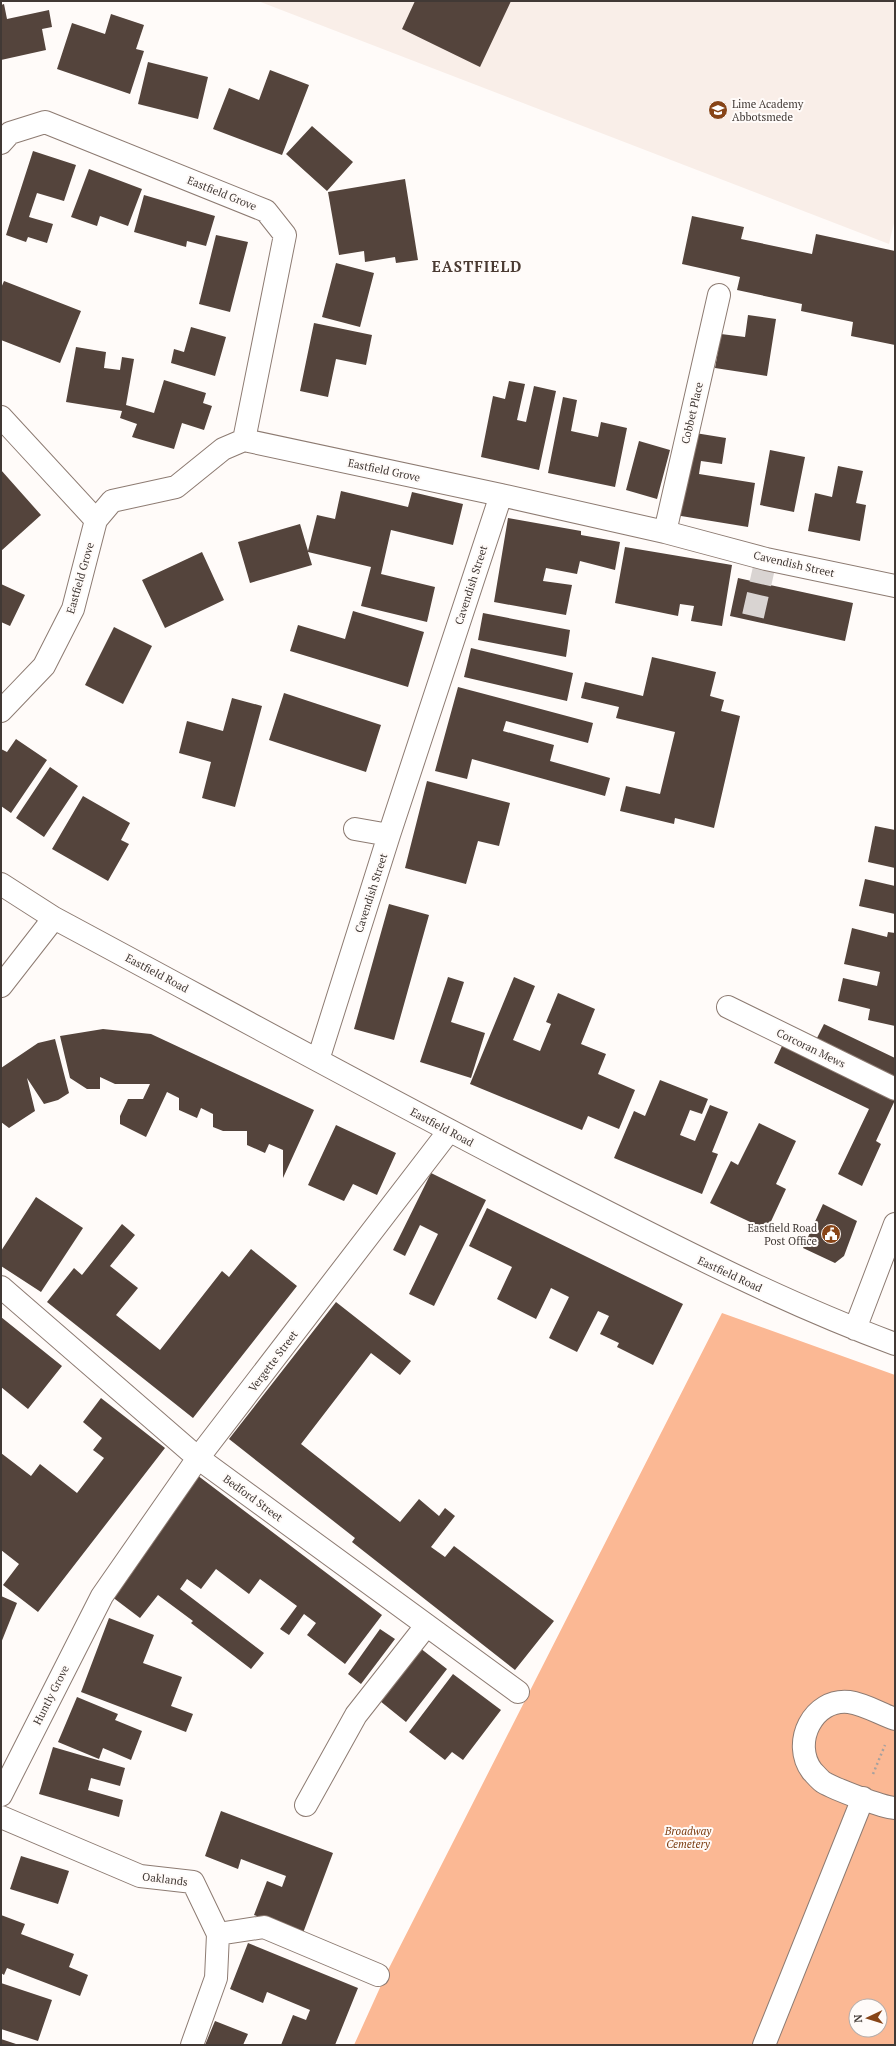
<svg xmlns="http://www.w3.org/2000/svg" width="896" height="2046" font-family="'PT Serif',serif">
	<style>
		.built { fill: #f9eee8 }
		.green { fill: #fbb894; fill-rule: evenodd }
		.building { fill: #54443c }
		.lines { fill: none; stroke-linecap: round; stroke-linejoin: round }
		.minor-tunnel { stroke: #d9d4d2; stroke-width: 22; stroke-dasharray: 22 11; stroke-linecap: butt }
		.minor-casing { stroke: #8d7b72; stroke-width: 24 }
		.path { stroke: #a7a19e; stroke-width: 2.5; stroke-dasharray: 2 3; stroke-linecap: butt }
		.minor { stroke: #fff; stroke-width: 22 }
		.labels { text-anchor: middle; stroke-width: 4; stroke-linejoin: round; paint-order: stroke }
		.poi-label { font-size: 11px; fill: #413935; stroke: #fffbf9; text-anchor: start }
		.street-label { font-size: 11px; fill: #413935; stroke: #fffbf9 }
		.park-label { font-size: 11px; font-style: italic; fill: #7c3c0f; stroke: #fffbf9 }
		.district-label { font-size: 15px; font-weight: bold; letter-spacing: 1px; fill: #4a3a32; stroke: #fffbf9 }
	</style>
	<rect width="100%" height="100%" fill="#fffbf9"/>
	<path class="built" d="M258,1h637v218l-6,25z"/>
	<path class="green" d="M722,1313l173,62v670h-541l34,-75zM856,2006h24v24h-24z"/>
	<path class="building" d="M415,1h96l-31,66 -78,-38z
		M4,4l3,15 42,-9 3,17 -10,2 4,21 -45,10v-55z
		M111,14l33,11 -8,24 8,2 -14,43 -73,-25 15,-46 33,11z
		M148,62l60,15 -10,42 -60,-15z
		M270,70l39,15 -27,70 -69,-26 16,-41 30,12z
		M312,126l41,36 -26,29 -41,-37z
		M33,151l43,14 -12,36 -27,-8 -8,24 24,7 -6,19 -19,-6 -2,5 -20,-7z
		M89,169l53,20 -14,37 -28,-10 -3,10 -26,-9z
		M405,179l13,81 -22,3 -1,-6 -30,5 -1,-11 -25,4 -11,-63z
		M144,195l71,21 -9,30 -19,-5 -1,6 -52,-15z
		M692,216l52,11 -3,12 71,15 4,-20 79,17v94l-44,-9 2,-14 -52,-11 1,-7 -65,-14 3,-13 -58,-13z
		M216,235l32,7 -18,70 -31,-8z
		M336,263l38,10 -14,54 -38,-10z
		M4,281l77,30 -21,52 -59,-23v-52z
		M748,315l28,4 -9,57 -52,-8 6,-34 24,3z
		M314,323l58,12 -6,30 -30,-6 -8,38 -28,-6z
		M191,327l35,10 -11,39 -44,-13 3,-14 10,3z
		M76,347l30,5 -2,16 16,2 2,-13 12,2 -8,46 28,8 10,-33 42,13 -3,10 9,3 -8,24 -22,-7 -8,26 -42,-12 5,-13 -17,-6 2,-7 -56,-9z
		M509,381l16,3 -8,36 9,2 8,-36 22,5 -17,79 -58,-13 12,-61 12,3z
		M563,397l14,3 -6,31 27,6 3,-15 26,6 -12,59 -67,-14z
		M689,432l37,6 -4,26 -21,-3 -2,13 56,9 -7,44 -73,-12z
		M639,441l31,9 -13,49 -31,-9z
		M770,450l35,7 -11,55 -34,-7z
		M838,466l25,5 -7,32 10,2 -6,36 -52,-10 7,-38 17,4z
		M1,470l40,45 -40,36z
		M341,491l67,16 4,-15 51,12 -10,41 -62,-15 -10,44 54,13 -8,35 -66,-16 10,-39 -63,-15 4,13 -62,18 -12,-41 62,-18 8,27 9,-36 18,4z
		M508,518l73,13v4l39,7 -5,28 -35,-9 -3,13 -31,-6 -3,13 29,4 -6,30 -72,-13z
		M625,547l107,18 -10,61 -31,-5 3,-15 -14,-2 -2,12 -63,-13z
		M202,552l22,48 -59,28 -23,-48z
		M738,578l115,25 -8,38 -115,-25z
		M1,584l24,11 -15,31 -9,-4z
		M353,611l71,21 -16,55 -118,-36 8,-26 47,14z
		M483,613l87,17 -4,27 -88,-17z
		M114,627l38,19 -29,58 -38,-19z
		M471,648l102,25 -6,28 -103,-24z
		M652,657l64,15 -6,24 14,4 -3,11 19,5 -26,112 -39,-10 -1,6 -54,-13 6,-25 34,8 15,-62 -59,-14 3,-11 -38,-9 4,-16 58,14z
		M458,687l135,36 -5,20 -82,-22 -3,10 51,14 -4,16 60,17 -5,18 -133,-37 -5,20 -32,-8z
		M284,693l97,32 -15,47 -97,-32z
		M232,698l30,8 -27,101 -33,-9 9,-36 -32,-9 8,-32 36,10z
		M16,739l31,21 -36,53 -10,-7v-57l6,3z
		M50,767l28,19 -34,51 -28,-19z
		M427,781l83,22 -11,43 -21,-5 -12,43 -61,-16z
		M83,796l47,27 -9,17 8,4 -21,37 -56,-32z
		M875,826l20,4v38l-27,-6z
		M865,879l30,7v28l-36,-8z
		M389,904l40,11 -35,125 -40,-11z
		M852,928l35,9 1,-5 7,1v93l-27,-6 2,-11 -32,-8 5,-23 34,8 3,-14 -36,-8z
		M448,977l16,5 -13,40 34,11 -14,45 -51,-16z
		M514,977l21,9 -22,54 27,11 11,-27 -5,-2 12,-29 37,16 -14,35 25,10 -8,20 37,16 -16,39 -31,-13 -6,14 -112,-46z
		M824,1024l71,34v25l-81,-39z
		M103,1029l48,5 163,76 -31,68v-28l-14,-6 -4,9 -18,-8v-14h-24l-10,-4v-13l-12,-6 -4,10 -18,-8v-12l-12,-6 -21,45 -26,-13v-8l8,-17h15l7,-15h-35l-15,-7v12h-13l-17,-11 -10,-42z
		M55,1039l14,54 -11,7 -14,4 -17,-26 8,33 -26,17 -8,-6v-54l37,-25z
		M782,1046l113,54 -19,41 5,3 -19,42 -24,-12 31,-65 -95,-46z
		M660,1080l48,19 -6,15 -12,-4 -10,25 15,6 15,-36 18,7 -16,40 6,2 -16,40 -88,-36 20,-47 11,5z
		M759,1123l37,18 -20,43 10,5 -19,41 -57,-27 21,-42 7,4z
		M336,1125l60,28 -19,42 -24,-11 -9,17 -36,-16z
		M431,1173l55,27 -52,106 -25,-12 29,-60 -18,-9 -15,31 -12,-6z
		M36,1197l47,31 -42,64 -40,-26v-15z
		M823,1204l34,17 -13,35 -9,7 -32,-15z
		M487,1208l196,96 -30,61 -36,-18 2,-4 -19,-9 9,-18 -11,-5 -21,41 -28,-14 20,-41 -18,-9 -15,31 -39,-20 15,-32 -43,-21z
		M122,1224l13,11 -25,31 28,22 -22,27 44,35 62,-79 7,6 22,-28 46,37 -104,132 -146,-116 27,-34 8,7z
		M336,1302l75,59 -11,14 -29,-22 -70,91 99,78 19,-23 20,17 6,-8 10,8 -24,31 14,10 9,-11 100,75 -39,49 -163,-128 3,-4 -126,-99z
		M1,1317l61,49 -34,43 -27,-22z
		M101,1398l64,50 -127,164 -35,-27 16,-21 -18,-14v-97l30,23 9,-12 37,29 27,-35 -11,-8 9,-12 -19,-16z
		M197,1475l185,140 -37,49 -38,-29 9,-12 -12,-9 -15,21 -9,-6 17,-23 -37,-27 -11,15 -33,-25 -15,20 -14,-10 -7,10 84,64 -13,16 -60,-46 2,-2 -35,-26 -18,23 -33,-25z
		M1,1596l16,7 -16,40z
		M109,1618l45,17 -11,28 39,14 -11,29 22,8 -7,18 -105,-40z
		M380,1629l15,10 -34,45 -13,-10z
		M420,1648l27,21 -41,53 -26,-21z
		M453,1674l48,36 -38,50 -11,-8 -7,8 -36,-28z
		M77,1697l41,17 -3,6 27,11 -11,29 -28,-12 -4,11 -41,-17z
		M53,1747l72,21 -5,18 -29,-8 -3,12 35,10 -4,17 -80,-23z
		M221,1811l112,42 -30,80 -49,-18 13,-34 15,6 4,-11 -45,-17 -3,10 -33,-13z
		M21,1856l48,15 -11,33 -48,-15z
		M1,1915l24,9 -4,10 53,20 -5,13 19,8 -8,21 -73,-28 -3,7 -3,-2z
		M248,1943l110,45 -23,57h-54l12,-30 13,5 4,-10 -43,-18 -4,11 -33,-14z
		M1,1983l51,17 -14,41 -37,-12z
		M215,2021l33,13 -5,11h-38z
		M1,2039l18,6h-18z"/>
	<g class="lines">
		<path class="minor-tunnel" d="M753,616l13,-57"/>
		<g class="minor-casing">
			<path id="minor" d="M1,143l9,-10 35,-11 221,89 19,24 -41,205
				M1,417l95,103
				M665,532l54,-237
				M1,711l43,-45 29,-57 23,-89 16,-19 64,-14 47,-38 21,-9 257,55 164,37 101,27 129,27
				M355,829l34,6
				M1,884l53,34c168,90 336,183 506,270 110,56 219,113 335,156
				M1,986l53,-68
				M728,1007l167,82
				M318,1060l71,-225 112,-340
				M1,1287l197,171 320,234
				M855,1329l40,-105
				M895,1719c-14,-5 -31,-15 -46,-17 -36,-4 -58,41 -37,69 3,3 7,8 11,11 12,7 58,25 72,26
				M1,1795l101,-199 96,-138 251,-327
				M306,1805l50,-90 70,-89
				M1,1817l139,59 53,6 25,52 -2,44 -24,67
				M218,1934l46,-7 114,48
				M764,2045l99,-247"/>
		</g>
		<path class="path" d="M873,1774l12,-29"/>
		<use href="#minor" class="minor"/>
	</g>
	<defs>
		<g id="school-disc" transform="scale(1)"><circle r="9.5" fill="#874417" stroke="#fffbf9"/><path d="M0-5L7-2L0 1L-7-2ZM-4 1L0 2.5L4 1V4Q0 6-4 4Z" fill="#fff"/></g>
		<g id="civic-disc" transform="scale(1)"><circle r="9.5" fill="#874417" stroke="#fffbf9"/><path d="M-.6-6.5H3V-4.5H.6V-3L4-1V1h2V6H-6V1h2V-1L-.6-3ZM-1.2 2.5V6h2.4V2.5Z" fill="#fff"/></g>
	</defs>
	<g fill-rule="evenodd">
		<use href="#school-disc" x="718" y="110"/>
		<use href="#civic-disc" x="831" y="1234"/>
	</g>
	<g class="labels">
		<g class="poi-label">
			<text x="732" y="108">Lime Academy<tspan x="732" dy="13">Abbotsmede</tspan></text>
			<text x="817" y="1232" text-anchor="end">Eastfield Road<tspan x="817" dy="13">Post Office</tspan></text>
		</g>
		<g class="street-label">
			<text transform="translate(222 193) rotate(22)" y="4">Eastfield Grove</text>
			<text transform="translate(692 413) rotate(-77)" y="4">Cobbet Place</text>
			<text transform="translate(384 470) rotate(12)" y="4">Eastfield Grove</text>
			<text transform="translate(794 564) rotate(13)" y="4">Cavendish Street</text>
			<text transform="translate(80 578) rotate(-74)" y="4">Eastfield Grove</text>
			<text transform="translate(471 585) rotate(-72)" y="4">Cavendish Street</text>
			<text transform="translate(371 893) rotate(-72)" y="4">Cavendish Street</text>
			<text transform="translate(157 973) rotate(28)" y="4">Eastfield Road</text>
			<text transform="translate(811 1048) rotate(26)" y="4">Corcoran Mews</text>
			<text transform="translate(442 1127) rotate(28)" y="4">Eastfield Road</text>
			<text transform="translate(730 1274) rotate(25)" y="4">Eastfield Road</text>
			<text transform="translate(273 1361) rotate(-53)" y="4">Vergette Street</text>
			<text transform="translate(253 1498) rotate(36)" y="4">Bedford Street</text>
			<text transform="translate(51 1695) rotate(-63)" y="4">Huntly Grove</text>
			<text transform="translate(165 1879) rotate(7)" y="4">Oaklands</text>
		</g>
		<g class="park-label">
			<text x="688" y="1835">Broadway<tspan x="688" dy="13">Cemetery</tspan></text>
		</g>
		<g class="district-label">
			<text x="477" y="272">EASTFIELD</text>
		</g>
	</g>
	<rect width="896" height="2046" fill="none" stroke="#413935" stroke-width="4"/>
	<g transform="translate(868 2018) rotate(266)"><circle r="19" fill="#fffbf9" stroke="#b3adab"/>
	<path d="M0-3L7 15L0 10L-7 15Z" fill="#874417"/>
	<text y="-6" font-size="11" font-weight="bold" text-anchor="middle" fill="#413935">N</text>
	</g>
</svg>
